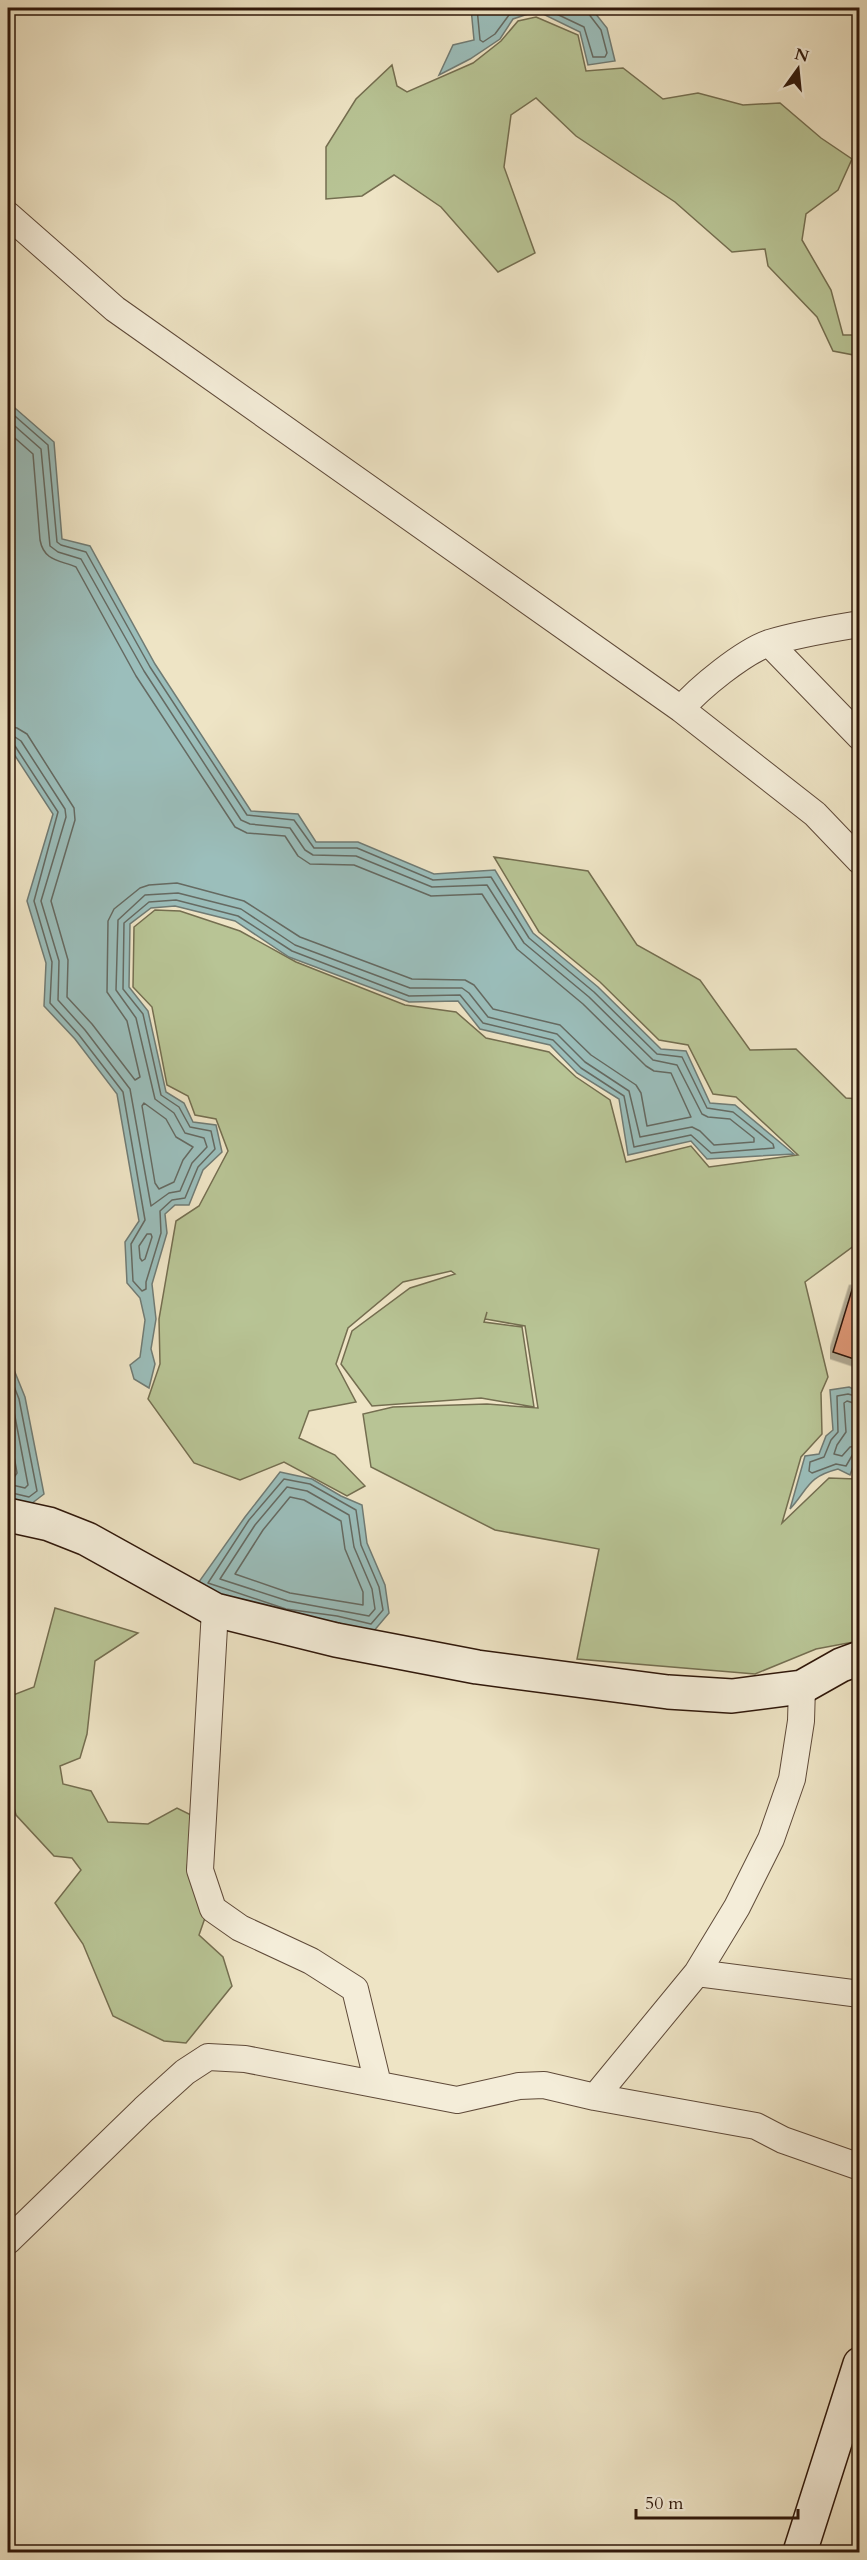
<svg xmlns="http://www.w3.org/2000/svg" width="867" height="2560" font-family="Cardo,serif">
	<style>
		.green { fill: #b8c495; stroke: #746e50; stroke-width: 1.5 }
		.water { fill: #9bbebb; stroke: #707b74; stroke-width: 1.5 }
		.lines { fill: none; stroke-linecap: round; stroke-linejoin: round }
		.shore { stroke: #656a62; stroke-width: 1.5 }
		.building { fill: #db9573; stroke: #2f170a; stroke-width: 1.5; filter: url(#shadow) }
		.street-casing { stroke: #5f4a39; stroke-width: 28 }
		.secondary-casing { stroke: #2f170a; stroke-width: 36 }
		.street { stroke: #f4edd9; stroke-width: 26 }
		.secondary { stroke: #f4edd9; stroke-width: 33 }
	</style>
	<defs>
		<filter id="shadow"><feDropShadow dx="-5.5" dy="5.5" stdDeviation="0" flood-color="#0004"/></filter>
	</defs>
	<rect width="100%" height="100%" fill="#eee4c5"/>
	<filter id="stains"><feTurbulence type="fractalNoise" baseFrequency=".00333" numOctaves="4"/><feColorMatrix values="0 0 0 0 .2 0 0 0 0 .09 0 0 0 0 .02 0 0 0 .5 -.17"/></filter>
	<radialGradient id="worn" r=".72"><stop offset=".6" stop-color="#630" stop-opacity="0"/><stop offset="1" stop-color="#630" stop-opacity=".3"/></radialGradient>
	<path class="green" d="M536,17l42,18 8,36 37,-3 40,31 35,-6 45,12 37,-2 41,35 31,21 -14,31 -32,24 -4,26 29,50 12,45h16v21l-26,-5 -16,-34 -49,-51 -3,-17 -33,3 -57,-50 -99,-66 -40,-38 -25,17 -7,52 31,86 -37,19 -57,-65 -47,-32 -32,21 -36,3v-52l30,-48 36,-34 5,21 10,6 66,-29 28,-22 17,-20z
		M494,857l94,14 49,74 63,35 50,70 46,-1 50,49 13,1v143l-54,40 23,95 -7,16 1,41 -21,23 -19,66 47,-45 27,1 3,-13v175l-43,8 -61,25 -178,-15 22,-110 -104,-19 -124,-63 -8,-53 30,-7 94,-3 51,4 -13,-82 -40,-7 2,-7 -3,10 38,5 12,80 -53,-9 -109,8 -31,-42 11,-33 58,-43 45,-14 -4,-3 -48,11 -55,46 -12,36 20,38 -47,9 -10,27 36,17 30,31 -18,10 -63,-34 -44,18 -46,-17 -46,-64 12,-35 -1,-45 17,-98 23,-15 29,-55 -12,-32 -21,-4 -7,-19 -21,-11 -15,-78 -19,-20 1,-60 21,-17 25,1 60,20 56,31 109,43 51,7 30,26 63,14 27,25 34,23 16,62 65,-16 18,21 89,-12 -62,-58 -23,-3 -25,-49 -29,-5 -59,-58 -61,-50z
		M55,1608l83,25 -43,28 -8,73 -7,24 -20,8 3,18 28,7 17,31 40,2 29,-16 18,9 -8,51 19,47 -7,20 24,22 9,29 -46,57 -22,-2 -51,-25 -30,-72 -28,-41 26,-33 -9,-12 -18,-2 -38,-41 -8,-29v-89l26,-10z"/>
	<path class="water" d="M471,8h120l16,20 8,33 -27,4 -8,-33 -43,-21 -24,8 -13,20 -30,20 -31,16 14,-30 21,-5z
		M8,402l46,40 8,97 28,7 65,118 96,147 47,3 18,28h42l76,32 61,-4 38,63 65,54 63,62 25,2 24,52 25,2 59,49 -87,5 -16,-18 -63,14 -9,-56 -42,-26 -27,-28 -70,-16 -22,-28 -49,1 -120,-45 -54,-36 -60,-15 -24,2 -21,16 -1,63 19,24 18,81 18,11 9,19 23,3 6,27 -19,18 -14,35h-14l-10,9 2,19 -15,51 4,35 -5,30 4,15 -6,24 -15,-9 -4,-14 10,-8 5,-37 -5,-22 -13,-15 -2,-41 14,-21 -22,-127 -42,-55 -31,-33 2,-43 -19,-62 26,-87 -45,-69z
		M8,1355l17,42 19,97 -13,10 -23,-7z
		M849,1387l11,5 -1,58 -9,25 -12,-6c-31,8 -29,19 -48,40l15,-53 14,-2 7,-18 7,-6 -3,-40z
		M280,1472l32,7 29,17 21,9 5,38 18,42 4,28 -16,19 -38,-10 -50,-7 -89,-29 49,-69z"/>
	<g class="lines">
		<path class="shore" d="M477,8l3,32 3,2 12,-8 14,-19 20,-7
			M544,8l40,19 9,30h12l2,-4 -6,-23 -13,-17 -1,-5
			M8,410l40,35 9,97 4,3 25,7 64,115 97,148 47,5 20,28h43l76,32 58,-3 38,61 65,54 63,62 25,3 25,51 26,4 40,32 1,4 -63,5 -20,-18 -57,12 -10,-51 -43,-28 -28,-28 -70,-17 -23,-28 -51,1 -117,-45 -54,-35 -62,-16 -27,2 -25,21 -1,66 20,25 18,81 18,12 11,20 21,4 4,18 -17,18 -13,31 -13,2 -12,11 1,22 -15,49v7l-4,2 -9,-10 -2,-37 14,-24 -22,-128 -44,-57 -29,-32 2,-41 -18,-61 24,-89 -43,-66 -7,-3
			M8,420l33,29 9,97 8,6 23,7 63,112 97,149 9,4 40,4 15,22 8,5 43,1 76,31 55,-2 37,58 65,54 64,63 24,5 25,49 6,3 22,2 24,19v4l-40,3 -14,-14 -8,-4 -52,10 -11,-46 -44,-29 -28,-28 -69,-17 -19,-24 -7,-5h-52l-115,-43 -54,-36 -63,-16 -33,2 -27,25 -2,70 20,28 19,81 19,14 11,20 19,5 3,9 -15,16 -12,28 -11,2 -18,13 -21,-117 -45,-59 -27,-30 1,-39 -18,-60 25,-84 -1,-8 -44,-68 -6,-4 -7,-2
			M8,432l25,22 7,86c4,21 19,20 36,27l60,109 99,151 12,6 38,3 13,20 12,8 44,1 77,31 51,-2 35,55 66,55 63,62 8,5 17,2 20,44 -44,9 -6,-33 -5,-8 -45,-30 -31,-30 -67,-16 -19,-24 -9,-5 -53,-1 -112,-42 -56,-36 -67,-18 -28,2 -9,3 -26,21 -6,12 -1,71 20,29 13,56 -5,3 -43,-56 -25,-27 1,-37 -17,-59 24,-81 -1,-12 -47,-74 -10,-6 -9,-2
			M144,1103l22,16 10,18 17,10 -10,13 -9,22 -15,7 -4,-6 -13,-77z
			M147,1234h4l1,3 -7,22 -3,2 -2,-3 -1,-12z
			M8,1371l11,28 18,92 -8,6 -21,-5
			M8,1390l4,11 16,84 -3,3 -17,-4
			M860,1397l-12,-3 -11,2 1,36 -7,8 -7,17 -14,5 -1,9 3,2 24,-9 10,2 7,-12 7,-2
			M860,1405l-13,-4 -3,2 2,29 -9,13 -3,9 8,2 8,-9 10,-2
			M8,1423l9,50 -2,3 -7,-1
			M284,1479l26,5 46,26 5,35 18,42 4,23 -12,14 -34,-8 -51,-7 -78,-26 41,-63z
			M287,1487l20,4 42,24 5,32 18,42 3,20 -6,7 -81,-15 -68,-22 35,-54z
			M290,1497l14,3 37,21 4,28 18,43v13l-73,-12 -55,-19 28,-44z"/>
	</g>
	<path class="building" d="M855,1280h5v81l-27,-9z"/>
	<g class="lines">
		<g class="street-casing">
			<path id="street" d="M8,215l107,94 566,400 134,105 45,47
				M769,643l91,94
				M681,709c18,-21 62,-57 88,-66 29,-9 61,-14 91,-19
				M215,1610l-15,260 13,39 27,19 71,33 44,28 23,95
				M697,1973l163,21
				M595,2097l102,-124 40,-66 34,-68 21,-60 9,-58 1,-34
				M8,2241l136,-132 41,-37 23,-15 37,2 212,41 62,-14 25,-1 51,12 161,29 27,14 77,27"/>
		</g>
		<g class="secondary-casing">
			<path id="secondary" d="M8,1515l41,9 38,15 128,71 121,30 141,27 191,25 64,4 70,-9 39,-22 19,-7
				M800,2552l60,-188"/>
		</g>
		<use href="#street" class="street"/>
		<use href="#secondary" class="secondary"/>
	</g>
	<rect width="867" height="2560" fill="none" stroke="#eee4c5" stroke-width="30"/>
	<rect x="9" y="9" width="849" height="2542" fill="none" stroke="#2f170a" stroke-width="3"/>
	<rect x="15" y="15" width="837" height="2530" fill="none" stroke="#2f170a" stroke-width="1.5"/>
	<g transform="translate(798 69) rotate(15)" stroke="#f4edd9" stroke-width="4.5" paint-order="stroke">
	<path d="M0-4.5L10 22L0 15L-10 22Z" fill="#2f170a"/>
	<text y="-9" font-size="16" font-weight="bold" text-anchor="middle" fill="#2f170a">N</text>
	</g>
	<path d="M636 2509v9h162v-9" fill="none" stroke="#2f170a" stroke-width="3"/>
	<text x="645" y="2509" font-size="18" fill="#2f170a" stroke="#f4edd9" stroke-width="4.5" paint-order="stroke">50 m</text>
	<rect width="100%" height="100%" filter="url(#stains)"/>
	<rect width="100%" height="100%" fill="url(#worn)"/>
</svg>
